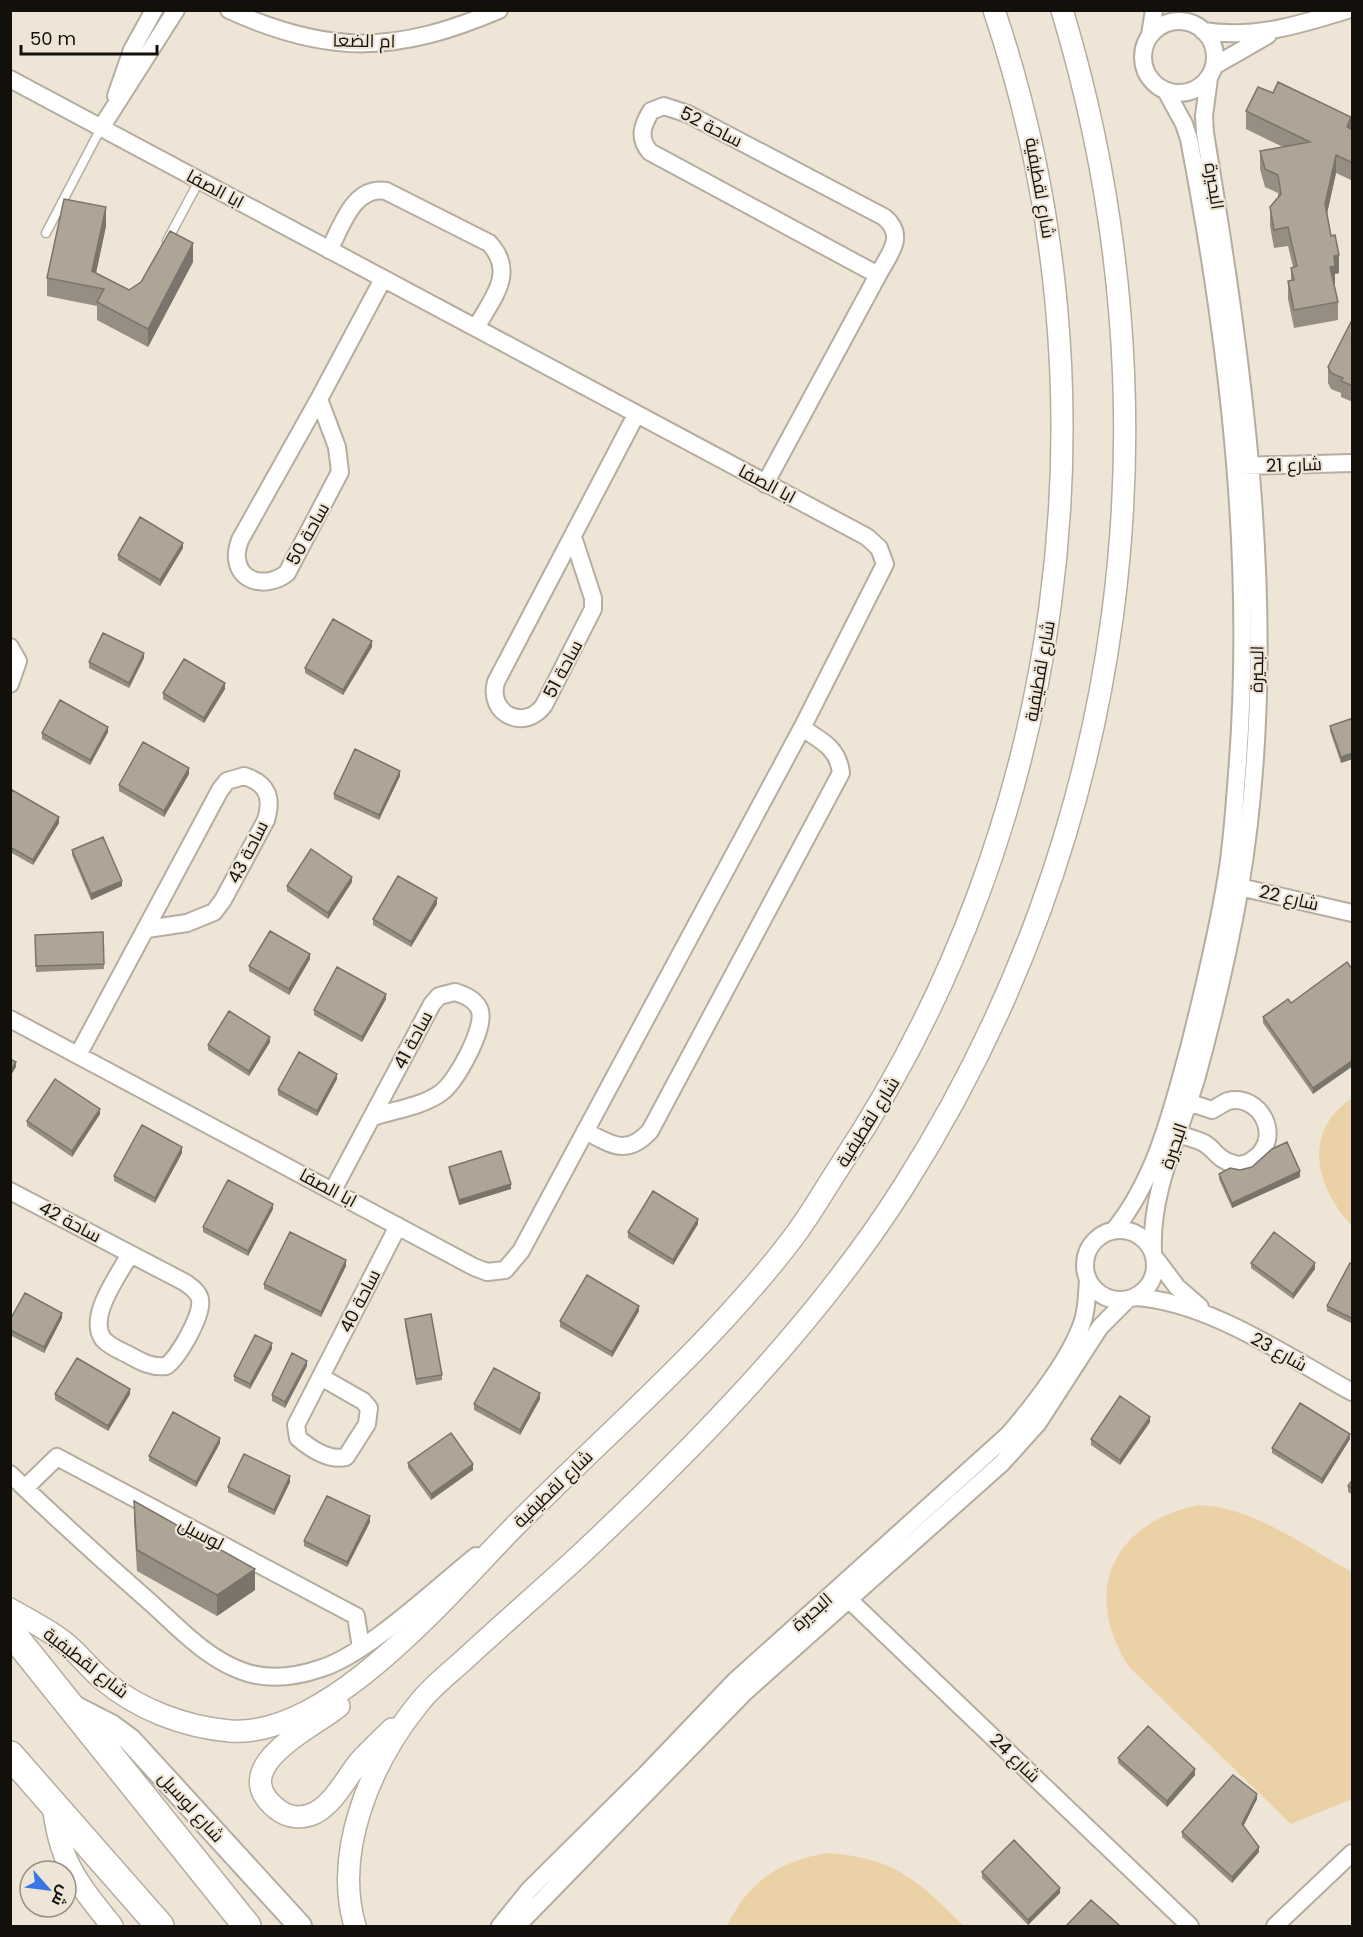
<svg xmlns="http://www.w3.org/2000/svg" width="1363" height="1937" font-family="Poppins,Cairo,sans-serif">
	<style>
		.green { fill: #ead1a6 }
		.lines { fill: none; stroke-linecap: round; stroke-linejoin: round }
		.service-casing { stroke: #b5ad9f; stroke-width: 11 }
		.minor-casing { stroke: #b5ad9f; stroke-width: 20 }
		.tertiary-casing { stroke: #b5ad9f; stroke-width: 24 }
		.secondary-casing { stroke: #b5ad9f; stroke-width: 26 }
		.trunk-casing { stroke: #b5ad9f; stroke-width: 30 }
		.service { stroke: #fff; stroke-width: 8 }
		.minor { stroke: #fff; stroke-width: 16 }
		.tertiary { stroke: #fff; stroke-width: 21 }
		.secondary { stroke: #fff; stroke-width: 22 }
		.trunk { stroke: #fff; stroke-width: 27 }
		.wall { fill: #968e82 }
		.shaded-wall { fill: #7a746a }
		.building { fill: #aea597; stroke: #7a746a; stroke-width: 1.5 }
		.labels { text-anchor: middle; stroke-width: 4.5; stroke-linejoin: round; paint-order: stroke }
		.street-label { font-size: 18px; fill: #13100b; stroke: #eee5d6 }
	</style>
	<rect width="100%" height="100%" fill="#eee5d6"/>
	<path class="green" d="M1352,1098v128c-36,-39 -51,-93 0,-128z
		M1198,1505c56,2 106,41 154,67v227l-61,25 -162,-157c-48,-75 -17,-143 69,-162z
		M828,1853c68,5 90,28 136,73h-237c21,-44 53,-66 101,-73z"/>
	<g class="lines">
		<g class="service-casing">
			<path id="service" d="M46,233l55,-105
				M167,241l32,-60"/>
		</g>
		<g class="minor-casing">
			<path id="minor" d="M229,10c101,46 169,43 270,0
				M1143 57a36 36 0 1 1 72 0a36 36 0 1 1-72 0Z
				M1203,31c51,8 96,-6 144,-21
				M1150,35l4,-25
				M1214,66l54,-31
				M10,79l857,458 12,11 6,16 -83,164 -281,523 -16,19 -18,2 -13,-5 -464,-248
				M116,96l16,-46 22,-40
				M101,128l75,-118
				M329,250c13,-24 24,-64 57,-59l103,52c28,30 3,55 -13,85
				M319,399l18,48 3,25 -53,101c-17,14 -47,12 -50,-14 -1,-6 1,-13 3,-19l79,-141 64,-120
				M1239,466l113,-3
				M765,484l113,-209c11,-21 29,-39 6,-58l-196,-103 -24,-8 -13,5c-9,15 -13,27 -1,41l228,123
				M573,537l20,61v11l-49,96c-19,27 -57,9 -48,-23l140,-267
				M10,647l8,14 -8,23
				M1231,885l121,28
				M78,1055l142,-265 7,-9 17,-5c23,7 29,21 22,44l-43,80 -9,12 -27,11 -40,6
				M585,1131c26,13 41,26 65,0l191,-358c-3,-25 -19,-32 -39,-45
				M1178,1134c8,3 18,5 26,9 12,7 12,16 30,21 7,2 15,-1 21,-6 28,-21 5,-65 -27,-57 -5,2 -12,7 -16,9l-24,-8
				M333,1190l99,-186 7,-8 16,-4c10,3 22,8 25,19 5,18 -23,69 -38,81 -18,14 -48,18 -69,25
				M10,1191l176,92c6,5 13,9 14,17 3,15 -22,58 -34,66 -15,2 -26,-5 -39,-12 -8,-4 -18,-8 -24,-15 -16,-23 16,-64 27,-85
				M1085 1265a35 35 0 1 1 70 0a35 35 0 1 1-70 0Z
				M1114,1230c42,-51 59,-123 76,-186 13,-52 26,-105 35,-158 7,-37 9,-75 12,-112 17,-212 -8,-426 -48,-635l-5,-15 -18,-33
				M1153,1251c-3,-61 27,-117 44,-175 17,-62 32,-126 43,-189 42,-250 6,-507 -35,-754l-1,-17 5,-38
				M1156,1259l21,28 23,20
				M1134,1297c74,4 154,60 218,95
				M321,1377l42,24 6,7 -2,16 -21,33c-16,4 -35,-8 -48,-19l-2,-13 102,-199
				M10,1474c46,44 93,87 141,129 28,25 55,55 91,68 26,10 54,6 80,-3 46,-15 114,-80 154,-112
				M25,1488l32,-31 299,159 5,32
				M842,1593l348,333
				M500,1926l29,-36 117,-116 89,-93 273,-246c26,-30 66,-81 76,-118 3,-12 3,-25 4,-38
				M517,1926l228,-234 257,-229 36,-40 62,-96 27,-27
				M1275,1926l77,-73"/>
		</g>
		<g class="tertiary-casing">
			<path id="tertiary" d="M10,1609c17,10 35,19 50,30 16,11 28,28 42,40 35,30 82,48 128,52 100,7 219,-138 284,-204 93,-94 194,-179 275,-284 19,-24 34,-51 51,-77 225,-338 284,-770 154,-1156
				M339,1706c-26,22 -115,61 -62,103 11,9 25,10 38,4 20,-11 31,-35 45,-52 10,-11 21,-21 32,-32
				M53,1803c6,59 24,79 59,123
				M355,1926c-22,-75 16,-164 64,-223 13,-17 32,-31 47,-45 38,-35 76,-68 114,-103 116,-109 238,-233 324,-369 224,-353 279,-775 158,-1176"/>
		</g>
		<g class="secondary-casing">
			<path id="secondary" d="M72,1706l39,20 19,14 170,186"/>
		</g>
		<g class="trunk-casing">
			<path id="trunk" d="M10,1631l237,295
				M10,1755l150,171"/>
		</g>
		<use href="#service" class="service"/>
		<use href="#minor" class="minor"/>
		<use href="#tertiary" class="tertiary"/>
		<use href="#secondary" class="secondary"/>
		<use href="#trunk" class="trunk"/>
	</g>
	<path class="wall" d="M1246,111l107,19v51l-17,-8 -9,41 12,59 -4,1v10h-1l4,18v18l-44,8 -6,-29v-18l3,-1v-12l2,-1 -5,-21 -14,2 -4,-22v-19l8,-10v-4l-13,-6 -5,-18v-18l23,-4 -37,-18z
		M106,226l-10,47 33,17 12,-8 52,-20 -45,85 -51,-27v-14l-50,-10v-18z
		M1353,323v79l-12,-5v-4l-10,-4 -3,-6v-16z
		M183,548l-23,38 -42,-26v-5z
		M372,647l-29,48 -38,-22v-5z
		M144,658l-15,30 -40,-20v-6z
		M225,689l-21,34 -41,-24v-6z
		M1353,718l-12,45 -11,-32v-5z
		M108,732l-18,33 -48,-26v-6z
		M189,774l-25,43 -45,-26v-6z
		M400,776l-21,44 -45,-21v-5z
		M10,793l49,30 -26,42 -23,-13z
		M72,850l50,36 -31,14 -19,-45z
		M352,882l-24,37 -41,-28v-5z
		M437,904l-26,43 -38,-22v-6z
		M35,935l69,29v5l-68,3z
		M310,959l-21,36 -40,-24v-5z
		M1353,970l-40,124 -50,-71v-6z
		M386,999l-24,43 -48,-27v-5z
		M270,1042l-21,34 -41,-26v-5z
		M337,1079l-20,37 -39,-21v-5z
		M100,1114l-28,43 -45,-31v-5z
		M182,1153l-27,50 -41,-22v-5z
		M449,1167l62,22 -52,16 -10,-33z
		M1219,1174l81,3 -68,31 -13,-29z
		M273,1209l-25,47 -45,-24v-5z
		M698,1224l-25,41 -45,-27v-6z
		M1251,1263l64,6 -22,30 -42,-31z
		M1353,1265v59l-26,-13v-5z
		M346,1266l-25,51 -57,-28v-5z
		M639,1311l-27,46 -52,-30v-6z
		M62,1318l-18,35 -34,-18v-15z
		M405,1319l37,56v5l-26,5 -11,-60z
		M272,1349l-22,40 -16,-8v-5z
		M307,1366l-22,42 -13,-7v-6z
		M55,1394h75l-22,37 -53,-31z
		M540,1399l-20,36 -46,-25v-6z
		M1150,1422l-30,43 -29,-20v-6z
		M1350,1439l-28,45 -50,-31v-5z
		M220,1443l-24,44 -47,-26v-5z
		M408,1463l65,7 -42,30 -23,-32z
		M1353,1479v16l-5,-3v-6z
		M290,1482l-16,33 -46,-23v-5z
		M134,1501l121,89 -38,26 -80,-45 -3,-49z
		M370,1522l-23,45 -43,-21v-5z
		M1118,1758l77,17 -28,32 -49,-44z
		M1257,1799l-14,27 16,26 -27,31 -50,-46v-5z
		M982,1872l78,21 -32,32 -46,-47z"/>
	<path class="shaded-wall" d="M1351,117v18l-4,-8z
		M1336,155v18l-11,49v-18z
		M106,207v19l-13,61 -1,-16z
		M193,243v19l-45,85v-18z
		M1339,255v18l-4,1v10l-5,1v-18l4,-11z
		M183,543v5l-23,38v-6z
		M372,641v6l-29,48v-5z
		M144,653v5l-15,30v-5z
		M225,683v6l-21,34v-5z
		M108,727v5l-18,33v-5z
		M1353,753v6l-12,4v-6z
		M189,768v6l-25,43v-6z
		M400,771v5l-21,44v-5z
		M59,817v6l-26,42v-5z
		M352,877v5l-24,37v-6z
		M122,881v5l-31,14v-6z
		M437,898v6l-26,43v-5z
		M310,954v5l-21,36v-6z
		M386,994v5l-24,43v-5z
		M270,1037v5l-21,34v-5z
		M1353,1060v6l-40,28v-6z
		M16,1062v5l-6,10v-6z
		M337,1074v5l-20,37v-5z
		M100,1109v5l-28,43v-6z
		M182,1147v6l-27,50v-5z
		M1300,1171v6l-68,31v-5z
		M511,1184v5l-52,16v-5z
		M273,1204v5l-25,47v-5z
		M698,1219v5l-25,41v-5z
		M346,1260v6l-25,51v-5z
		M1315,1263v6l-22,30v-5z
		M639,1306v5l-27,46v-5z
		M62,1313v5l-18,35v-6z
		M272,1343v6l-22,40v-5z
		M307,1361v5l-22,42v-6z
		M130,1389v5l-22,37v-5z
		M540,1393v6l-20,36v-5z
		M1150,1417v5l-30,43v-5z
		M1350,1434v5l-28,45v-5z
		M220,1438v5l-24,44v-5z
		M473,1464v6l-42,30v-6z
		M290,1476v6l-16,33v-5z
		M370,1516v6l-23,45v-5z
		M255,1569v21l-38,26v-21z
		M1195,1769v6l-28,32v-6z
		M1257,1794v5l-15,30v-5z
		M1259,1847v5l-27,31v-6z
		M1060,1888v5l-32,32v-5z"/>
	<path class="building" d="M1278,82l73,35 -4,10 6,3v33l-17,-8 -11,49 6,32 4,-1 4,20 -5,1 1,10 -5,1 8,35 -44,8 -6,-29 6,-1 -3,-12 6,-2 -9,-39 -14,3 -4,-23 11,-13 -3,-19 -13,-6 -5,-18 50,-9 -64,-31 12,-24 15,6z
		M64,199l42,8 -14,64 37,19 12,-8 29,-51 23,12 -45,86 -51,-27 7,-13 -57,-11z
		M1351,322l2,1v63l-12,-5 2,-3 -12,-5 -3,-6z
		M140,517l43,26 -23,37 -42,-25z
		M333,619l39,22 -29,49 -38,-22z
		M103,633l41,20 -15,30 -40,-21z
		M184,659l41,24 -21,35 -41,-25z
		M60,700l48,27 -18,33 -48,-27z
		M1353,718v35l-12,4 -11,-31z
		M143,742l46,26 -25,43 -45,-26z
		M355,749l45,22 -21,44 -45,-21z
		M12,790l47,27 -26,43 -23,-13v-54z
		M103,837l19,44 -31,13 -19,-44z
		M311,849l41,28 -24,36 -41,-27z
		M398,876l39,22 -26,44 -38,-23z
		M270,931l40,23 -21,35 -40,-23z
		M103,932l1,32 -68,2 -1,-31z
		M1347,962l6,8v90l-40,28 -50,-71 25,-18 3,4z
		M337,967l49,27 -24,43 -48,-27z
		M229,1011l41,26 -21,34 -41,-26z
		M299,1052l38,22 -20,37 -39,-21z
		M10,1059l6,3 -6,9z
		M55,1079l45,30 -28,42 -45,-30z
		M142,1125l40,22 -27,51 -41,-22z
		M1287,1142l13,29 -68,32 -13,-29 11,-6 10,2 12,-3 20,-18z
		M501,1151l10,33 -52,16 -10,-33z
		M228,1180l45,24 -25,47 -45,-24z
		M653,1191l45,28 -25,41 -45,-28z
		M290,1232l56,28 -25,52 -57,-28z
		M1274,1232l41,31 -22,31 -42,-31z
		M1350,1263l3,2v54l-26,-13z
		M587,1275l52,31 -27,46 -52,-31z
		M25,1293l37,20 -18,34 -34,-17v-10z
		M431,1314l11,61 -26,4 -11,-60z
		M255,1335l17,8 -22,41 -16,-8z
		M292,1353l15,8 -22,41 -13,-7z
		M77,1358l53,31 -22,37 -53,-32z
		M494,1368l46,25 -20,37 -46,-26z
		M1120,1396l30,21 -30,43 -29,-21z
		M1300,1403l50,31 -28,45 -50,-31z
		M173,1412l47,26 -24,44 -47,-26z
		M451,1433l22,31 -42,30 -23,-31z
		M244,1454l46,22 -16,34 -46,-23z
		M1353,1479v10l-5,-3z
		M327,1496l43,20 -23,46 -43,-21z
		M134,1501l121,68 -38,26 -80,-45z
		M1148,1726l47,43 -28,32 -49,-43z
		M1233,1775l24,19 -15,30 17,23 -27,30 -50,-45z
		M1014,1840l46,48 -32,32 -46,-48z
		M1091,1900l29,26h-54z"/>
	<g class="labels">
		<g class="street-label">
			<text transform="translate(364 41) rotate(1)" y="6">ام الضعا</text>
			<text transform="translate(711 127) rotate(27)" y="6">ساحة 52</text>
			<text transform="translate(1214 186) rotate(81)" y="6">البحيرة</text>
			<text transform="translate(1040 188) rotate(80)" y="6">شارع لقطيفية</text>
			<text transform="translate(215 189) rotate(28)" y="6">ابا الصفا</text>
			<text transform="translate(1294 465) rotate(-2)" y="6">شارع 21</text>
			<text transform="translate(767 484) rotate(28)" y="6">ابا الصفا</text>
			<text transform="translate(308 534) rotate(-61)" y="6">ساحة 50</text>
			<text transform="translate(563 669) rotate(-62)" y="6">ساحة 51</text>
			<text transform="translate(1257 669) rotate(-89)" y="6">البحيرة</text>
			<text transform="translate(1040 671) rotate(-80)" y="6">شارع لقطيفية</text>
			<text transform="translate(248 852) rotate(-63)" y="6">ساحة 43</text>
			<text transform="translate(1289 898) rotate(13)" y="6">شارع 22</text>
			<text transform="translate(413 1040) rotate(-62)" y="6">ساحة 41</text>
			<text transform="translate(868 1122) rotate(-58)" y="6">شارع لقطيفية</text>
			<text transform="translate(1174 1146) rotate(-71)" y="6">البحيرة</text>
			<text transform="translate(328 1188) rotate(28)" y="6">ابا الصفا</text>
			<text transform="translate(70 1222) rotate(28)" y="6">ساحة 42</text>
			<text transform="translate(360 1301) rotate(-63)" y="6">ساحة 40</text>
			<text transform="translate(1279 1352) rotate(29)" y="6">شارع 23</text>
			<text transform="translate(553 1489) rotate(-44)" y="6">شارع لقطيفية</text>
			<text transform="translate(201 1534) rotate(28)" y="6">لوسيل</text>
			<text transform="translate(812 1612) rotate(-41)" y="6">البحيرة</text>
			<text transform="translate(86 1663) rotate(38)" y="6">شارع لقطيفية</text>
			<text transform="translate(1015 1758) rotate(44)" y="6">شارع 24</text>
			<text transform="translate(191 1807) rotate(48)" y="6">شارع لوسيل</text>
		</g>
	</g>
	<rect width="1363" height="1937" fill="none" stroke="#13100b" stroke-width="24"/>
	<g transform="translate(48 1889) rotate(118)"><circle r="28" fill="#eee5d6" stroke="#969085" stroke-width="1.5"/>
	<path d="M0-4.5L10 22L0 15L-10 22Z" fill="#3876e4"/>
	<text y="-9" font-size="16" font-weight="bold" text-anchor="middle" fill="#13100b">ش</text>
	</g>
	<path d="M21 45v9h136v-9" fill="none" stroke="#13100b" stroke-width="3"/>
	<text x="30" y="45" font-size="18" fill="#13100b" stroke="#eee5d6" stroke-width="4.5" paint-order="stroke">50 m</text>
</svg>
